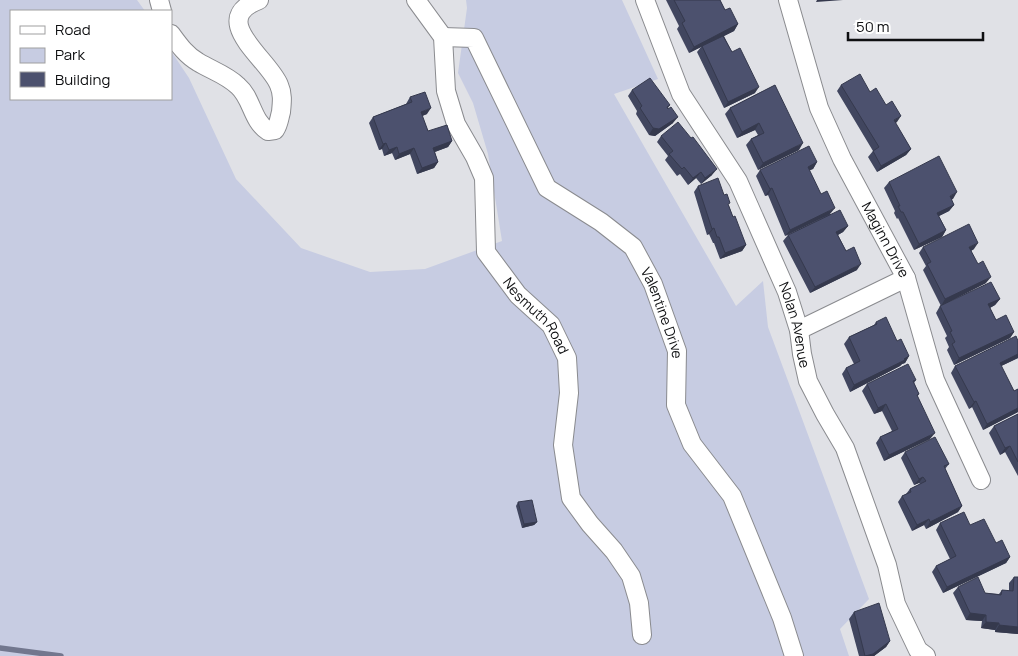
<svg xmlns="http://www.w3.org/2000/svg" width="1018" height="656" font-family="Manrope,sans-serif">
	<style>
		.green { fill: #c7cce2 }
		.lines { fill: none; stroke-linecap: round; stroke-linejoin: round }
		.stream { stroke: #72778e; stroke-width: 5.5 }
		.minor-casing { stroke: #8a8b8f; stroke-width: 20 }
		.minor { stroke: #fff; stroke-width: 18 }
		.wall { fill: #41465f }
		.shaded-wall { fill: #35394d }
		.building { fill: #4c516e; stroke: #35394d }
		.labels { text-anchor: middle; stroke-width: 5; stroke-linejoin: round; paint-order: stroke }
		.street-label { font-size: 14px; fill: #0e0f11; stroke: #fff }
	</style>
	<rect width="100%" height="100%" fill="#e0e1e6"/>
	<path class="green" d="M0,0h137l8,11h-134v88h160v-48l18,27 47,101 65,69 69,24 55,-3 77,-28 -14,-87 -15,-51 -15,-30 9,-65 -1,-8h156l36,79 -44,15 122,212 27,-25 5,46 101,272 -29,30 9,27h-849z"/>
	<g class="lines">
		<path class="stream" d="M0,648l61,8"/>
		<g class="minor-casing">
			<g id="minor">
				<path d="M159,0l3,11"/>
				<path id="s1" d="M416,0l27,37 3,54 10,33 19,33 9,21 2,74 32,43 33,30 16,33 2,35 -6,52 8,53 19,26 24,27 17,25 8,27 3,32"/>
				<path id="s2" d="M645,0l36,94 57,87 49,111 12,38 3,24 6,27 17,33 20,34 42,117 9,39 22,46 8,6"/>
				<path id="s3" d="M788,0l31,108 23,51 64,119 29,102 46,100"/>
				<path d="M171,34c8,11 15,21 27,28 13,8 29,13 40,24 14,12 14,35 30,45l7,-1c4,-6 4,-11 6,-18 1,-10 2,-18 -2,-27 -10,-26 -72,-65 -20,-85"/>
				<path id="s4" d="M443,37l31,1 73,150 54,34 32,25 20,37 24,67 -1,54 16,39 40,52 50,122 12,38"/>
				<path d="M799,330l107,-52"/>
			</g>
		</g>
		<use href="#minor" class="minor"/>
	</g>
	<path class="wall" d="M666,0h54l5,10 13,14 -4,7 -10,5 8,16 23,41 -31,15 -27,-56 4,-5 -12,6 -12,-24 2,-3z
		M775,85l24,65 -41,20 -12,-25 5,-6 7,-4 -3,-5 -18,8 -12,-24 5,-6z
		M841,85l29,7 27,30 -2,1 16,26 -5,6 -29,17 -9,-15 5,-6 -36,-60z
		M632,90l38,15 -2,3 5,15 -18,13 -6,-1 -13,-21 1,-3 -9,-15z
		M410,97l17,17 -5,2 6,15 24,10 -4,6 -13,5 3,10 -4,6 -17,6 -7,-20 -15,6 -3,-7 -8,3 -2,-7 -3,1 -10,-27 4,-6 33,-13z
		M661,136l51,39 -11,9 -5,-6 -8,7 -8,-11 -3,2 -12,-16 3,-4 -11,-14z
		M817,162l-4,7 -4,1 21,44 18,12 -5,6 -5,3 8,16 11,19 -47,23 -27,-52 5,-6 38,-19 -41,20 -17,-41 -3,1 -9,-20 4,-6z
		M889,182l64,17h-2l3,6 -5,6 -10,5 7,14 -4,7 -28,13 -16,-32 -1,1 -3,-6 1,-2 -11,-23z
		M698,186l31,20 4,11 13,28 -4,6 -22,8 -6,-16h-1l-4,-9 -2,1 -13,-43z
		M923,247l51,2 -3,2 15,32 -45,23 -18,-36 3,-4 -7,-13z
		M1000,299l-5,6 -5,3 6,12 18,12 -4,6 -56,27 -7,-15 2,-3 -4,-9 2,-2 -11,-23 4,-7z
		M876,322l21,19 12,15 -4,7 -3,1 -2,2 -50,26 -8,-18 4,-6 8,-4 -10,-20 5,-7 25,-12z
		M1018,341v17l-17,8 13,25 4,-2v23l-35,18 -11,-23 -3,2 -18,-36 4,-7z
		M916,380l-2,3 5,11 -2,3 13,42 -46,22 -8,-18 4,-6 12,-6 -10,-20 -8,3 -12,-23 5,-7z
		M1018,414v62l-13,-24 -5,3 -11,-22 5,-7z
		M905,452l44,12 -4,5 17,37 -4,6 -32,17 -2,-4 -12,6 -14,-29 4,-6 4,-2 4,-5 10,-5 -1,-1 -5,2 -13,-27z
		M518,502l19,20 -3,3 -12,3 -6,-22z
		M940,523l30,2 26,18 14,14 -4,6 -63,30 -11,-21 4,-6 14,-7 -14,-29z
		M1014,577h4v57l-23,-2v-2l-14,-2 1,-7 -16,-1 -13,-27 5,-6 27,6 14,1 3,-4 7,1v-8z
		M854,612l36,29 -4,6 -12,9h-15l-10,-37z"/>
	<path class="shaded-wall" d="M817,0h26l-27,2z
		M738,24l-4,7 -32,16v-1l-1,1 -12,6 5,-6z
		M759,87l-4,6 -31,15 4,-6z
		M431,108l-4,6 -10,4 4,-6z
		M901,116l-4,6 -7,4 4,-6z
		M678,117l-5,6 -18,13 -6,-1 4,-7z
		M759,123l-4,7 -18,8 5,-6z
		M452,141l-4,6 -19,7 4,-6z
		M386,143l-4,6 -3,1 4,-6z
		M803,143l-4,7 -41,20 5,-7z
		M397,147l-5,6 -8,3 5,-6z
		M414,148l-4,6 -15,6 4,-6z
		M911,149l-5,6 -29,17 4,-6z
		M438,162l-4,6 -17,6 5,-6z
		M817,162l-4,7 -10,4 5,-6z
		M717,169l-5,6 -11,9 4,-6z
		M701,172l-5,6 -8,7 5,-7z
		M772,188l-4,7 -3,1 5,-7z
		M957,192l-4,7 -8,3 5,-6z
		M954,205l-5,6 -16,8 4,-6z
		M835,208l-5,6 -45,22 5,-6z
		M848,226l-5,6 -11,6 4,-6z
		M714,228l-5,6 -2,1 5,-6z
		M946,230l-4,7 -28,13 5,-6z
		M978,243l-4,6 -9,5 4,-7z
		M746,245l-4,6 -22,8 5,-6z
		M861,264l-4,6 -47,23 5,-6z
		M991,277l-5,6 -45,23 4,-7z
		M1000,299l-5,6 -11,6 4,-7z
		M1014,332l-4,6 -56,27 5,-7z
		M1018,354v4l-23,11 5,-6z
		M909,356l-4,7 -3,1 -2,2 -50,26 4,-7z
		M976,401l-4,6 -3,2 5,-7z
		M886,404l-4,7 -8,3 4,-6z
		M1018,408v4l-35,18 4,-6z
		M935,433l-5,6 -46,22 5,-6z
		M1010,446l-5,6 -5,3 5,-7z
		M923,477l-4,6 -5,2 5,-6z
		M962,506l-4,6 -32,17 4,-7z
		M929,519l-5,6 -12,6 5,-6z
		M537,522l-3,3 -12,3 2,-4z
		M1010,557l-4,6 -63,30 4,-6z
		M970,613l16,2 -4,6 -16,-1z
		M986,622l13,1 -4,7 -14,-2z
		M999,625l19,2v7l-23,-2z
		M890,641l-4,6 -12,9h-7z"/>
	<path class="building" d="M674,0h46l5,10 5,-2 8,16 -44,23 -12,-24 3,-2z
		M723,36l9,16 8,-4 19,39 -31,15 -26,-56z
		M860,74l10,18 6,-4 10,17 6,-4 9,15 -7,4 17,29 -30,17 -8,-15 6,-4 -38,-62z
		M650,78l20,27 -3,2 1,2 3,-2 7,10 -19,12 -6,-1 -13,-20 2,-2 -10,-16z
		M775,85l28,58 -40,20 -12,-24 13,-6 -5,-10 -17,9 -12,-24z
		M425,92l6,16 -10,4 7,19 19,-6 5,16 -19,7 5,14 -16,6 -8,-20 -15,6 -2,-7 -8,3 -3,-7 -3,1 -10,-27 39,-15 -2,-5z
		M678,122l13,16 2,-1 24,32 -12,9 -4,-6 -8,6 -9,-11 -2,2 -13,-15 4,-3 -12,-15z
		M809,146l8,16 -9,5 13,27 6,-3 8,17 -45,22 -18,-42 -2,1 -10,-19z
		M939,156l18,36 -7,4 4,9 -17,8 9,17 -27,14 -16,-32h-2l-3,-6h2l-11,-24z
		M718,178l6,17 3,-1 3,9 -2,1 5,13 2,-1 11,29 -21,8 -6,-16h-2l-3,-9 -2,1 -14,-43z
		M840,210l8,16 -12,6 10,19 8,-4 7,17 -46,23 -27,-52z
		M969,224l9,19 -9,4 9,17 5,-3 8,16 -46,22 -18,-35 4,-2 -8,-15z
		M991,282l9,17 -12,5 8,16 10,-5 8,17 -55,26 -7,-14 3,-2 -5,-10 2,-1 -12,-25z
		M886,317l11,24 4,-2 8,17 -5,3 1,1 -51,25 -8,-17 14,-7 -11,-24 28,-13 -1,-2z
		M1016,336l2,5v13l-18,9 14,28 4,-2v19l-31,16 -11,-23 -2,1 -19,-36z
		M908,364l8,16 -3,1 6,13 -2,1 18,38 -46,22 -9,-18 18,-8 -12,-25 -8,4 -11,-24z
		M1018,414v48l-8,-16 -5,2 -11,-22z
		M935,437l14,27 -5,2 18,40 -32,16 -1,-3 -12,6 -15,-29 9,-4 -1,-3 16,-8 -3,-4 -4,2 -14,-27z
		M532,500l5,22 -13,2 -6,-22z
		M964,512l6,13 14,-6 12,24 6,-3 8,17 -63,30 -11,-21 20,-10 -16,-33z
		M978,577l7,16 16,2 1,-5 11,1 1,-14h4v50l-19,-2v-2l-13,-1v-7l-16,-2 -12,-26z
		M879,603l11,38 -17,13 -8,2 -11,-44z"/>
	<g class="labels">
		<g class="street-label">
			<text dy="5" stroke="none"><textPath href="#s3" startOffset="260">Maginn Drive</textPath></text>
			<text dy="5" stroke="none"><textPath href="#s4" startOffset="375">Valentine Drive</textPath></text>
			<text dy="5" stroke="none"><textPath href="#s1" startOffset="351">Nesmuth Road</textPath></text>
			<text dy="5" stroke="none"><textPath href="#s2" startOffset="360">Nolan Avenue</textPath></text>
		</g>
	</g>
	<rect x="10" y="10" width="162" height="90" fill="#ffffff" stroke="#9f9fa0"/>
	<rect x="20" y="26" width="25" height="8" fill="#ffffff" stroke="#9f9fa0"/>
	<text x="55" y="35" font-size="15" fill="#0e0f11">Road</text>
	<rect x="20" y="48" width="25" height="15" fill="#c7cce2" stroke="#9f9fa0"/>
	<text x="55" y="60" font-size="15" fill="#0e0f11">Park</text>
	<rect x="20" y="72" width="25" height="15" fill="#4c516e" stroke="#9f9fa0"/>
	<text x="55" y="85" font-size="15" fill="#0e0f11">Building</text>
	<path d="M848 32v8h135v-8" fill="none" stroke="#0e0f11" stroke-width="2.5"/>
	<text x="856" y="32" font-size="15" fill="#0e0f11" stroke="#ffffff" stroke-width="4" paint-order="stroke">50 m</text>
</svg>
